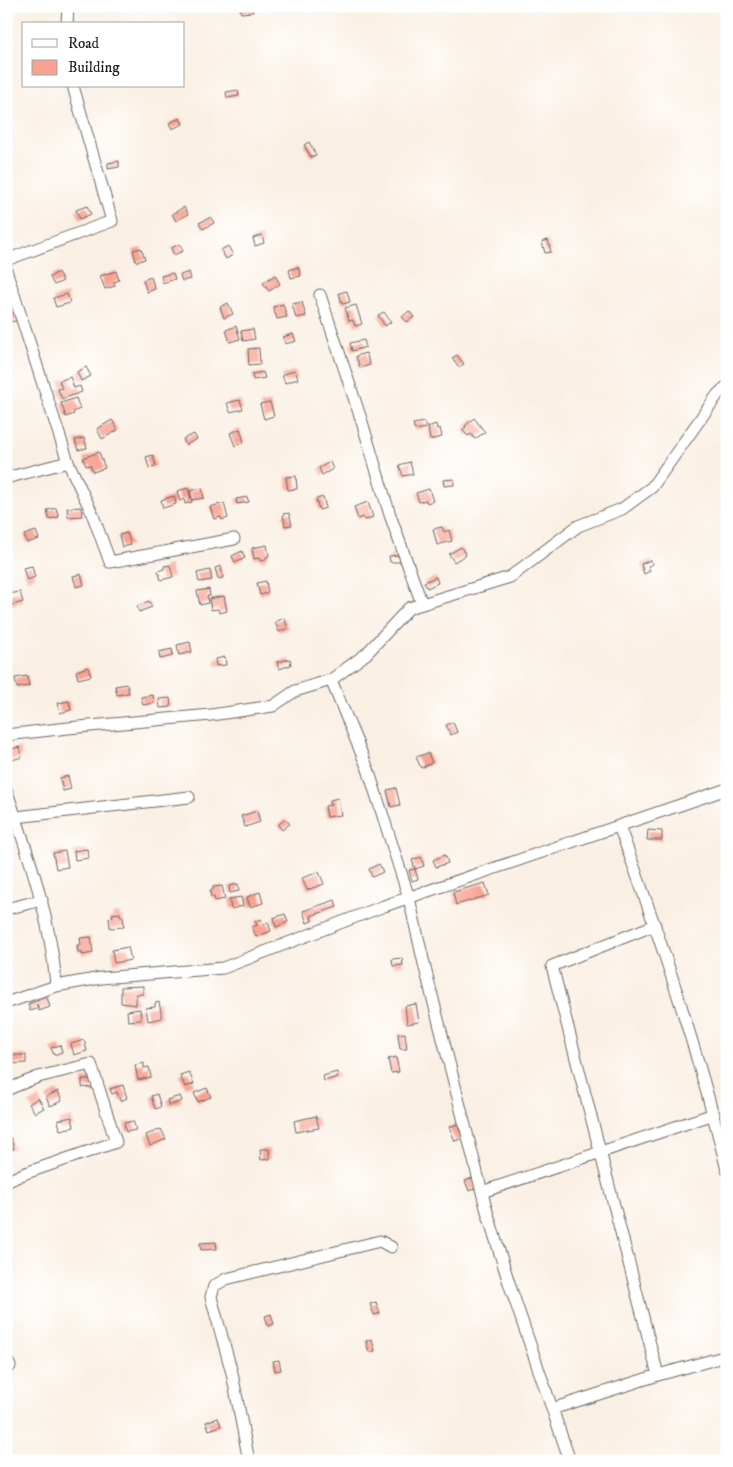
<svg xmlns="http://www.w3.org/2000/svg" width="733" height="1467" font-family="'IM FELL DW Pica',serif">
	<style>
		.building { fill: #f8a292 }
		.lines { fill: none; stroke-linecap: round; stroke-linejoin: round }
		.street-casing { stroke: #6a6662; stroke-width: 13 }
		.street { stroke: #fff; stroke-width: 11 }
	</style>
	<rect width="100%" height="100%" fill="#fff"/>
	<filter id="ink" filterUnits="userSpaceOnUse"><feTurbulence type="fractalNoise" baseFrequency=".02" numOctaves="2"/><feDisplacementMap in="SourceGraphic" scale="10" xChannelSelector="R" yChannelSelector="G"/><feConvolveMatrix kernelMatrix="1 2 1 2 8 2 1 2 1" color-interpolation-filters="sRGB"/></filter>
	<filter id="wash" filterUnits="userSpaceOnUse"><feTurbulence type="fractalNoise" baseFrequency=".0096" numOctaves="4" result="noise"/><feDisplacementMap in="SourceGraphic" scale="20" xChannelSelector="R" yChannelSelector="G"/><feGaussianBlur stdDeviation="1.12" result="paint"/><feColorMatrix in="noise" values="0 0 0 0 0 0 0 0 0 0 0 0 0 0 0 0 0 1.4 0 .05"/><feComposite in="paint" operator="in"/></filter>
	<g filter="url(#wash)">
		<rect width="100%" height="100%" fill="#faefe3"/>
		<g id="blocks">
			<path class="building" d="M240,6h12l1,6 -12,1z
				M238,90l1,6 -12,2 -1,-6z
				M180,118l3,6 -11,5 -3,-6z
				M309,142l7,13 -5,2 -7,-12z
				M119,161v6l-11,2v-6z
				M87,206l4,8 -11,5 -4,-9z
				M184,207l4,7 -12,7 -4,-7z
				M211,217l3,6 -11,6 -4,-6z
				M262,235l2,8 -9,3 -2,-8z
				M548,240l3,12 -6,1 -3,-11z
				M180,244l3,7 -9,4 -3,-7z
				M228,246l5,9 -7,4 -5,-9z
				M141,248l4,11 -9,3 -3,-12z
				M298,267l3,9 -10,2 -2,-8z
				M116,271l3,9 -5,2 1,4 -10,3 -5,-13z
				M58,272l5,9 -9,4 -4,-8z
				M189,272l2,7 -9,2 -2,-6z
				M173,273l2,6 -12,4 -2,-7z
				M275,275l5,9 -11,7 -6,-8z
				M151,277l4,12 -8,3 -4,-12z
				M347,291l3,11 -8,2 -3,-11z
				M67,294l3,9 -14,4 -3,-9z
				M302,302l4,14 -10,2 -4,-14z
				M228,303l5,11 -9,4 -4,-11z
				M283,304l4,13 -10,2 -4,-12z
				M356,305l6,19 -7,2 -2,-6 -4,1 -4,-13z
				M409,311l5,6 -7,5 -5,-5z
				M384,312l7,10 -6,4 -7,-11z
				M17,313v8l-11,1v-7z
				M236,326l4,13 -10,3 -4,-12z
				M253,329l2,10 -12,2 -2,-10z
				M293,334l3,7 -11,3 -2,-7z
				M364,340l2,7 -14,4 -2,-8z
				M259,348l1,16 -11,1 -1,-16z
				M366,353l4,12 -10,3 -4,-12z
				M457,355l7,9 -6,3 -6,-9z
				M86,367l5,9 -10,5 -4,-9z
				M295,370l3,9 -13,4 -3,-8z
				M263,372l2,6 -12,2 -1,-6z
				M70,377l4,11 6,-2 2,6 -20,7 -4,-10 4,-1 -3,-7z
				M76,398l4,11 -7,3 1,2 -8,3 -5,-14z
				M240,400l3,9 -13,3 -3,-9z
				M270,402l4,14 -10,3 -4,-15z
				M474,418l11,14 -10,7 -4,-5 -3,2 -6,-6 4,-3 -1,-1z
				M112,420l6,10 -16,9 -5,-10z
				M424,422l2,6 -11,2 -2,-6z
				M436,424l1,5 3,-1 2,9 -12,3 -2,-13z
				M240,429l4,13 -9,4 -5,-13z
				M194,434l3,5 -11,6 -3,-6z
				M84,438l3,10 -9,2 -3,-10z
				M99,452l6,16 -12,4 -3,-7 -4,1 -3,-8z
				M153,455l3,11 -7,2 -3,-11z
				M330,462l3,7 -11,6 -3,-7z
				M410,462l3,12 -10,2 -4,-11z
				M296,476l1,13 -9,1 -2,-13z
				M454,479v6l-10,1 -1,-6z
				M188,488l4,14 -7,2 -1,-5 -4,2 -3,-10z
				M202,488l2,10 -12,2 -2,-9z
				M429,489l4,12 -6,2 -1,-3 -7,2 -3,-9z
				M174,496l2,8 -13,4 -2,-8z
				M247,497l2,5 -12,2 -1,-5z
				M323,497l3,11 -7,2 -3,-11z
				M368,502l5,15 -8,3 -2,-3 -5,2 -4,-12z
				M224,503l4,15 -6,2 -1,-3 -7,2 -4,-12z
				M81,507l1,9 -14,1 -1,-9z
				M56,508l3,9 -10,2 -2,-9z
				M289,513l3,12 -7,1 -2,-12z
				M442,527l2,5 5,-2 3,11 -15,4 -4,-16z
				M36,531l3,8 -12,4 -3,-8z
				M127,533l4,12 -9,2 -3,-12z
				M267,545l2,11 -3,1v3l-6,1 -1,-3 -5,1 -2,-11z
				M461,547l5,8 -12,7 -5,-8z
				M242,551l3,7 -10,5 -3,-7z
				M399,555l1,7h-10l-1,-6z
				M651,560l2,4 -5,2 2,5 -6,3 -3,-10z
				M170,565l3,12 -12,3 -3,-9 6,-2v-3z
				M32,566l3,11 -8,3 -4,-12z
				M221,566l2,12 -5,1 -3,-11z
				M210,570l2,10 -13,2 -2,-9z
				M81,574l3,11 -8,2 -3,-11z
				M436,577l2,6 -11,5 -3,-6z
				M266,581l2,12 -8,2 -3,-12z
				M209,589l1,7h-3l1,7 -8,2 -3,-14z
				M20,592l3,10 -11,3 -3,-11z
				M224,596l3,15 -8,2 -1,-4 -7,1 -2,-11z
				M149,601l3,6 -13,5 -2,-6z
				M284,618l4,10 -9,4 -4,-10z
				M190,642l2,10 -13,3 -2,-10z
				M172,649l1,7 -13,3 -1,-7z
				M225,657l1,8 -10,1 -1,-7z
				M290,659l1,6 -12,4 -2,-7z
				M88,667l3,9 -13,3 -2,-8z
				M27,676l2,10 -12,2 -2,-10z
				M127,684l2,9 -12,2 -2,-9z
				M153,695l1,8 -11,2 -2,-8z
				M170,698l1,9 -11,1 -1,-9z
				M69,701l2,9 -11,3 -2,-10z
				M453,722l4,10 -6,3 -5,-10z
				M20,747l2,10 -13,4 -3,-11z
				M428,753l4,10 -11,5 -5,-11z
				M68,776l3,13 -8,2 -3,-13z
				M396,788l4,17 -9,2 -4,-17z
				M338,798l3,17 -14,2 -2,-11 6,-1 -1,-5z
				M257,811l3,11 -15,5 -4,-11z
				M285,819l5,5 -8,6 -4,-5z
				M648,830l14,1v9h-15z
				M87,849l2,9 -14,2 -1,-9z
				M65,851l3,16 -12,2 -3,-16z
				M445,855l3,8 -12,4 -3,-7z
				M421,857l3,9 -9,3 -3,-9z
				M379,864l4,8 -11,5 -3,-8z
				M415,869l3,10 -6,2 -3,-11z
				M319,872l5,12 -17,6 -5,-12z
				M485,883l4,12 -33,10 -3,-13z
				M238,884l1,7 -9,2 -1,-7z
				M222,886l3,13 -10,2 -1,-4h-3l-1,-6 3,-1v-3z
				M260,892l3,11 -13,4 -3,-10z
				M241,897l2,9 -12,3 -2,-10z
				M335,900l2,7 -26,9 1,5 -5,2 -4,-12z
				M120,913v3h3l1,11 -14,1 -1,-10 4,-1 -1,-3z
				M285,914l3,8 -12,5 -3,-9z
				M261,919l2,6 5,-3 3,9 -15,6 -4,-10 5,-2 -2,-4z
				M91,937l2,16 -11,2v-3h-4l-1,-7h4l-1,-7z
				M128,947l3,13 -17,3 -2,-13z
				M402,958l1,7 -10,1 -1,-7z
				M143,986v8h-7v11l-15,-2v-16z
				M47,997l3,10 -11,4 -2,-7v5l-7,2 -2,-7z
				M159,1002l3,16 -14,3 -2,-13 9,-1v-4z
				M416,1004l3,18 -12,2 -2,-18z
				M140,1009l1,11 -13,1 -1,-10z
				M405,1033l2,16h-7l-2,-15z
				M84,1040l3,11 -13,4 -3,-11z
				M60,1045l2,7 -8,3 -3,-7z
				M11,1055h15v8l-15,1z
				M396,1057l3,15 -8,1 -3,-14z
				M144,1063v5l5,-1 2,10 -13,3 -3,-15z
				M189,1072l5,12 -9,3 -5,-12z
				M337,1072l1,5 -14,4 -1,-5z
				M82,1079h11v9l-11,-1z
				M123,1085l4,13 -7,3 -3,-9 -5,2 -2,-5z
				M207,1088l4,9 -13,5 -4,-9z
				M58,1091l4,10 -12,5 -4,-9z
				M157,1094l4,13 -6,2 -4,-13z
				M180,1096l2,5 -13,5 -2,-6z
				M38,1098l6,10 -9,5 -6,-9z
				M316,1116l3,12 -23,4 -2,-11z
				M72,1117l2,10 -14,3 -2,-10z
				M133,1121l3,9 -10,2 -2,-9z
				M457,1124l6,14 -8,3 -6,-14z
				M161,1129l5,10 -16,7 -4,-11z
				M11,1138l3,11 -8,2v-12z
				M260,1149h9l1,10 -9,1z
				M472,1178l4,10 -7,3 -4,-10z
				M216,1242l1,7 -16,1 -1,-7z
				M376,1302l4,11 -6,2 -4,-11z
				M271,1314l3,10 -6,2 -3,-10z
				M372,1339l3,12 -6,1 -3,-11z
				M279,1360l2,10 -6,1 -2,-10z
				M218,1418l3,8 -12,4 -3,-8z"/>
		</g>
	</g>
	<g filter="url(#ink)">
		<use href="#blocks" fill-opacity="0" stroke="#6a6662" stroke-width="1"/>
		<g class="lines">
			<g class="street-casing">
				<path id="street" d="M67,24l1,-18
					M6,260l106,-39 -39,-135
					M6,270l62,192
					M320,295l42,127 28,93 32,89
					M6,478l62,-16 24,51 18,49 124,-23
					M6,735l62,-7 143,-13 62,-9 22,-15 36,-11
					M6,789c22,64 45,130 50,197
					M16,817l173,-20
					M619,826c42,113 80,227 108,344
					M6,909l36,-9
					M655,925l-103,41 106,409
					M6,1003l50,-17 45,-8 122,-10 161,-62 343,-117
					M6,1090l32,-13 53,-13 25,78 -93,32 -17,8
					M482,1192l232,-78
					M6,1359l4,7
					M552,1409l106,-34 69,-19
					M249,1461l-17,-88 -21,-76 3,-11 12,-7 154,-38 11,6
					M570,1461l-61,-178 -23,-75 -61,-240 -16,-70 -41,-129 -37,-89 35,-26 43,-46 101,-31 68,-51 44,-17 30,-22 66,-93 9,-8"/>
			</g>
			<use href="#street" class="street"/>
		</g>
	</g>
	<rect width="733" height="1467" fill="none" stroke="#fff" stroke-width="25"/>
	<rect x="22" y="22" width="162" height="65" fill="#ffffff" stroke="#a4a4a4"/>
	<rect x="32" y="39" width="25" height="8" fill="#ffffff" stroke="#a4a4a4"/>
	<text x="68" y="48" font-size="15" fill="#1c1c1c">Road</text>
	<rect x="32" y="60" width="25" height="15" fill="#f8a292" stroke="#a4a4a4"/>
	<text x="68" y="72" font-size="15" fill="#1c1c1c">Building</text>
</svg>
